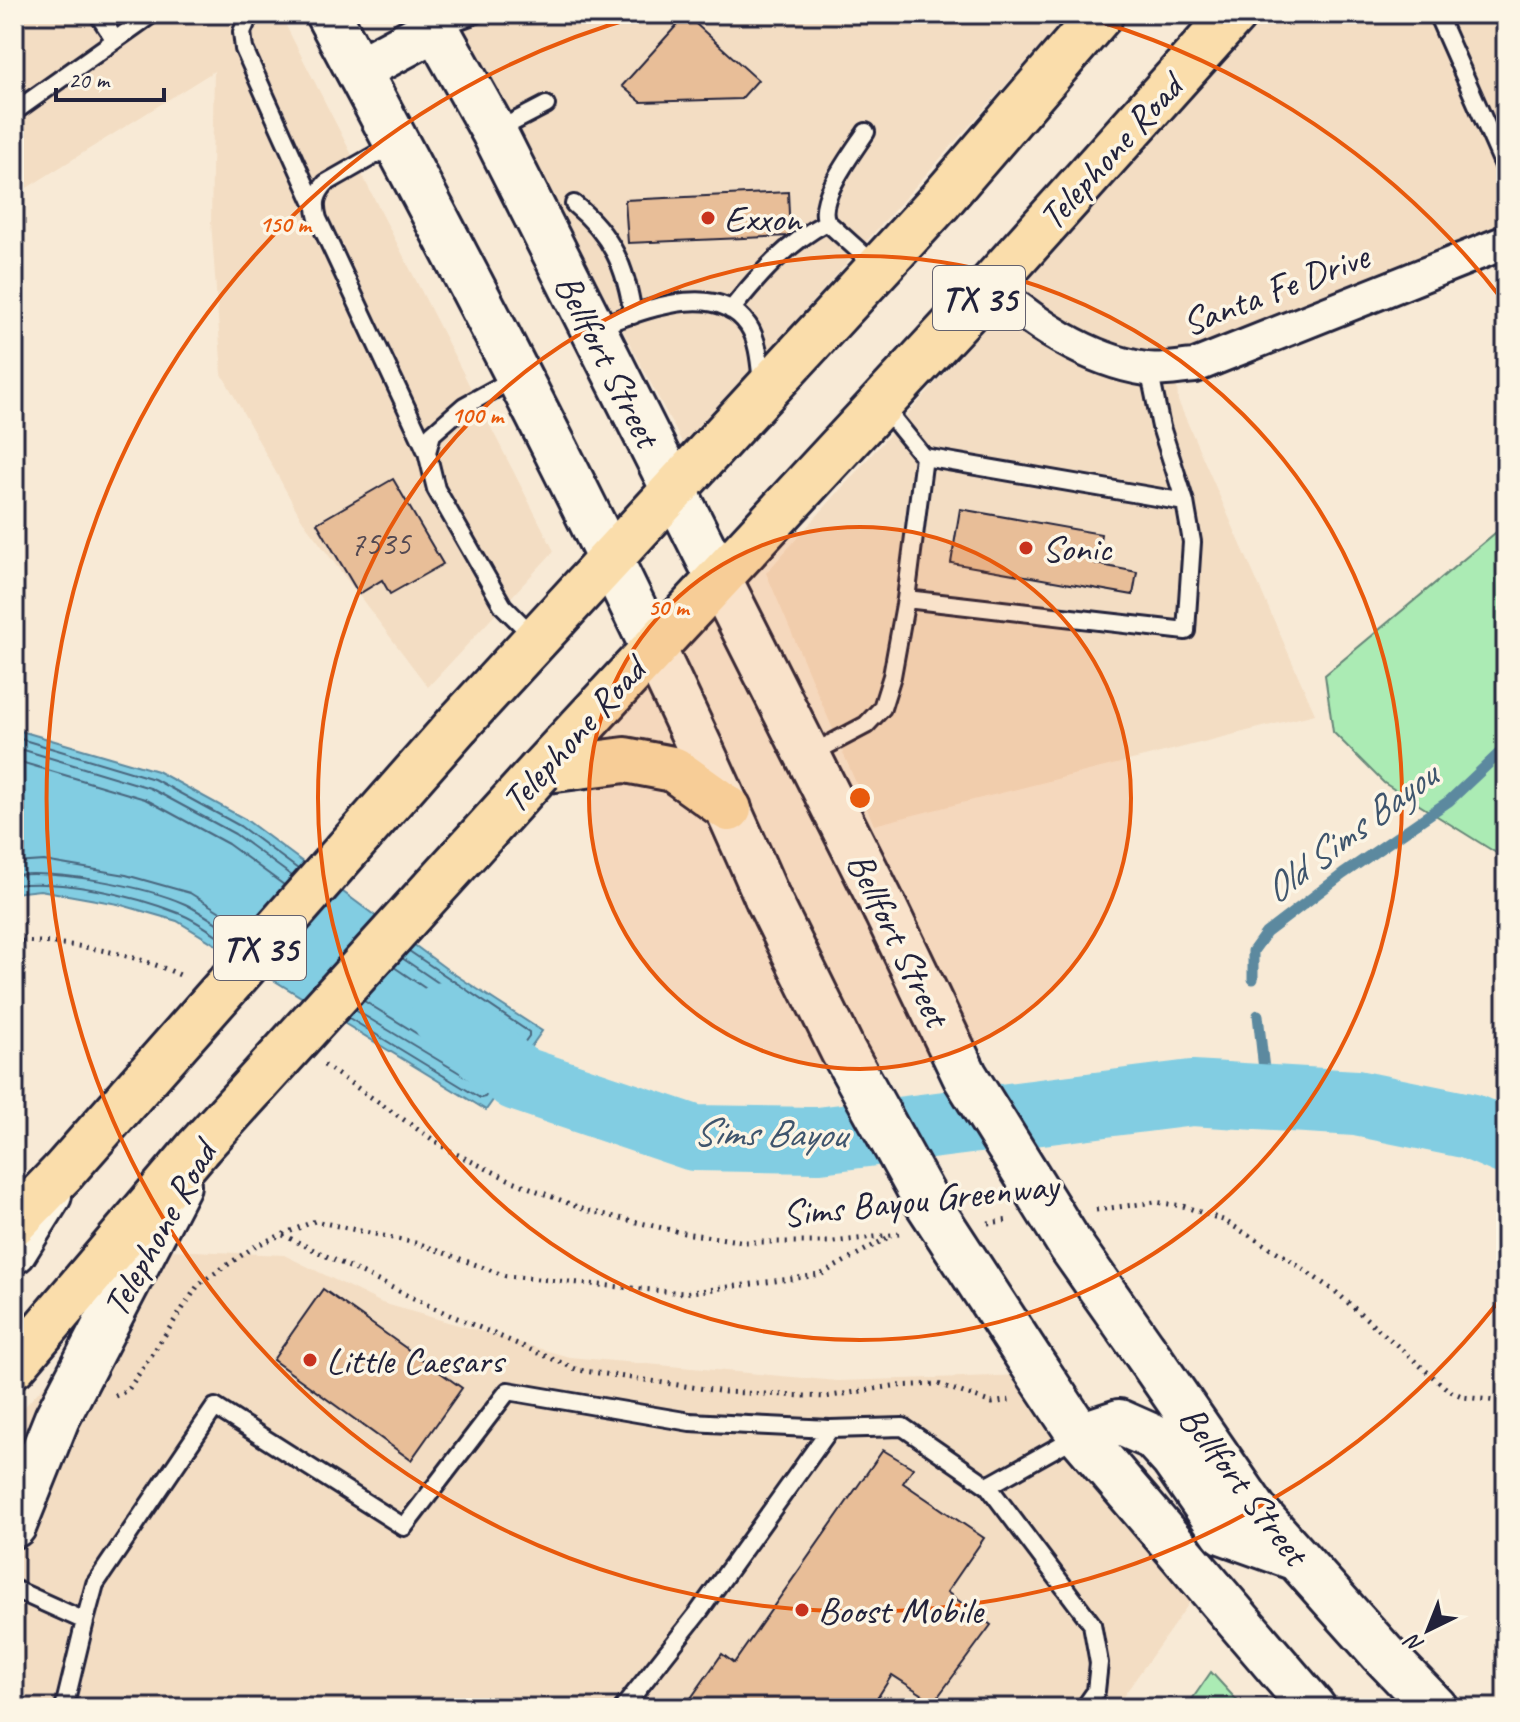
<svg xmlns="http://www.w3.org/2000/svg" width="1520" height="1722" font-family="Caveat,sans-serif">
	<style>
		.built { fill: #f3ddc3 }
		.green { fill: #abebb4; stroke: #668678; stroke-width: 2 }
		.water { fill: #82cde2; stroke: #5c899f; stroke-width: 2 }
		.lines { fill: none; stroke-linecap: round; stroke-linejoin: round }
		.shore { stroke: #48667e; stroke-width: 2 }
		.stream { stroke: #5c899f; stroke-width: 11 }
		.river { stroke: #82cde2; stroke-width: 66 }
		.building { fill: #e8be98; stroke: #22223b; stroke-width: 2 }
		.lane-casing { stroke: #22223b; stroke-width: 22 }
		.street-casing { stroke: #22223b; stroke-width: 38 }
		.secondary-casing { stroke: #22223b; stroke-width: 50 }
		.primary-casing { stroke: #22223b; stroke-width: 50 }
		.path { stroke: #22223b; stroke-width: 5; stroke-dasharray: 2 6; stroke-linecap: butt }
		.lane { stroke: #fcf5e5; stroke-width: 16 }
		.street { stroke: #fcf5e5; stroke-width: 32 }
		.secondary { stroke: #fcf5e5; stroke-width: 44 }
		.primary { stroke: #faddab; stroke-width: 44 }
		.secondary-bridge-casing { stroke: #22223b; stroke-width: 50; stroke-linecap: butt }
		.primary-bridge-casing { stroke: #22223b; stroke-width: 50; stroke-linecap: butt }
		.secondary-bridge { stroke: #fcf5e5; stroke-width: 44 }
		.primary-bridge { stroke: #faddab; stroke-width: 44 }
		.ring { fill: none; stroke: #e8590c; stroke-width: 4 }
		.poi-dot { fill: #c8321e; stroke: #fcf5e5; stroke-width: 3 }
		.labels { text-anchor: middle; stroke-width: 7; stroke-linejoin: round; paint-order: stroke }
		.number-label { font-size: 34px; fill: #544952 }
		.shield { fill: #fcf5e5; stroke: #63616e; stroke-width: 2 }
		.shield-label { font-size: 36px; font-weight: bold; fill: #22223b }
		.street-label { font-size: 38px; fill: #22223b; stroke: #fcf5e5 }
		.poi-label { font-size: 38px; fill: #22223b; stroke: #fcf5e5; text-anchor: start }
		.water-label { font-size: 40px; font-style: italic; fill: #3f556d; stroke: #fcf5e5 }
		.centre { fill: #e8590c; stroke: #fcf5e5; stroke-width: 4 }
		.ring-label { font-size: 24px; text-anchor: middle; font-weight: bold; fill: #e8590c; stroke: #fcf5e5; stroke-width: 7; stroke-linejoin: round; paint-order: stroke }
	</style>
	<rect width="100%" height="100%" fill="#f8ead6"/>
	<filter id="ink" filterUnits="userSpaceOnUse"><feTurbulence type="fractalNoise" baseFrequency=".0125" numOctaves="2"/><feDisplacementMap in="SourceGraphic" scale="16" xChannelSelector="R" yChannelSelector="G"/><feConvolveMatrix kernelMatrix="1 2 1 2 8 2 1 2 1" color-interpolation-filters="sRGB"/></filter>
	<g filter="url(#ink)">
		<path class="built" d="M14,14h266l274,537 -126,136 -126,-167 -80,-146 -11,-153 3,-150 -200,125z
			M455,14h614l-385,432z
			M1265,14h241v225l-330,129 2,33 137,313 -441,111 -108,-252z
			M171,1250l113,5 98,48 187,54 269,24 192,-6 165,220 -80,113h-1101v-290z"/>
		<path class="green" d="M1506,524v335l-122,-76 -51,-51 -8,-57z
			M1211,1672l33,36h-58z"/>
		<path class="water" d="M14,729l143,42 88,48 203,151 94,61 -56,79 -309,-189 -59,-17 -78,-14 -26,3z"/>
		<g class="lines">
			<path class="shore" d="M14,737l140,42 86,47 58,43
				M14,747l136,41 85,46 57,42
				M14,760l131,39 83,45 56,41
				M14,863l30,-2 82,14 64,18 56,35
				M14,875c43,-5 131,11 171,29 18,9 36,22 53,33
				M14,885c49,-6 118,10 164,28 19,7 37,21 53,32
				M364,1001l110,68 5,-1 19,-26 -1,-5 -103,-70
				M355,1010l123,74h5l32,-45v-4l-113,-77
				M349,1018l131,80 5,-1 44,-61v-4l-120,-81"/>
			<path class="stream" d="M1253,979v-28l13,-18 77,-59 106,-73 57,-54
				M1258,1015l9,82"/>
			<path class="river" d="M444,1015l73,63 177,60 125,2 373,-47 164,10 113,23 37,16"/>
		</g>
		<path class="building" d="M686,15l72,65 -17,19 -100,3 -19,-16z
			M788,192l2,44 -162,7 -3,-43z
			M393,479l50,85 -53,30 -8,-14 -23,14 -42,-71z
			M960,509l141,25 -5,30 41,8 -4,23 -182,-32z
			M323,1289l139,99 -51,72 -138,-100z
			M883,1450l30,18 -10,15 81,55 -37,54 44,33 -57,77 -42,-27 -21,33h-187l38,-54 12,9z"/>
		<g class="lines">
			<g class="lane-casing">
				<path id="lane" d="M98,14l17,26
					M250,14l-8,18 2,17 70,155
					M1437,14l69,156
					M436,28l40,-14
					M14,112l138,-98
					M496,131l50,-26
					M866,132c-13,20 -51,69 -39,90l50,45
					M396,143l-70,40c-11,12 -12,21 -8,36l109,233
					M574,204c38,31 52,63 59,111
					M731,310c28,-35 56,-67 96,-88
					M593,328c43,-14 122,-51 155,-3 11,16 12,40 14,59
					M517,377l-53,29 -32,28 -5,18 9,37 67,117 32,32
					M924,457l261,45
					M906,599l280,32 6,-89 -7,-40 -24,-75 -12,-58
					M809,755l57,-30 16,-17 10,-32 14,-77 18,-142 -42,-52
					M988,1486l104,138 7,39 -3,28 -12,17
					M14,1589l71,32 -21,87
					M85,1621l10,-37 120,-177 189,120 104,-136 182,31 140,7 73,-2 85,59 91,-51
					M623,1708l75,-95 132,-184"/>
			</g>
			<g class="street-casing">
				<path id="street" d="M990,286c45,38 97,74 156,83 16,2 34,-2 49,-3l311,-124"/>
			</g>
			<g class="secondary-casing">
				<path id="secondary" d="M328,14c155,290 308,582 439,883
					M428,14l66,118 391,777
					M358,70l78,-42
					M14,1251l35,-56
					M1144,1350l111,161 127,142 53,55
					M1030,1360l50,75 233,273
					M1080,1435l39,-13 34,15 20,22 51,73 67,24
					M14,1525l43,-107 121,-233"/>
			</g>
			<g class="primary-casing">
				<path id="primary" d="M458,724l483,-524 160,-186
					M540,771l450,-485 244,-272
					M540,771l85,-11 48,9 56,40
					M14,1223l49,-51
					M14,1365l184,-217"/>
			</g>
			<path class="path" d="M14,941c56,1 119,11 170,36
				M324,1065l124,85 60,29 77,31 99,23 62,9h87l66,-8
				M1096,1210l59,-8 28,4 40,14 61,36 53,37 111,97 16,7 42,5
				M988,1223l22,-3
				M283,1235l151,73 144,62 147,22 100,5 68,-11 45,-2 54,19 18,-3
				M115,1396l13,-6 71,-106 58,-39 58,-24 105,23 86,32 178,17 136,-18 67,-37"/>
			<use href="#lane" class="lane"/>
			<use href="#street" class="street"/>
			<use href="#secondary" class="secondary"/>
			<use href="#primary" class="primary"/>
			<g class="secondary-bridge-casing">
				<path id="secondary-bridge" d="M767,897l76,154 82,148 105,161
					M885,909l80,167 106,170 73,104"/>
			</g>
			<g class="primary-bridge-casing">
				<path id="primary-bridge" d="M198,1148l342,-377
					M63,1172l395,-448"/>
			</g>
			<use href="#secondary-bridge" class="secondary-bridge"/>
			<use href="#primary-bridge" class="primary-bridge"/>
		</g>
	</g>
	<circle cx="860" cy="798" r="271" fill="#e8590c" fill-opacity=".12"/>
	<g class="ring">
		<circle cx="860" cy="798" r="271"/>
		<circle cx="860" cy="798" r="542"/>
		<path d="M1505 1293A813 813 0 1 1 643 15M1077 15A813 813 0 0 1 1505 303"/>
	</g>
	<g class="poi-dot">
		<circle cx="708" cy="218" r="8"/>
		<circle cx="1026" cy="548" r="8"/>
		<circle cx="310" cy="1360" r="8"/>
		<circle cx="802" cy="1610" r="8"/>
	</g>
	<g class="labels">
		<g class="number-label">
			<text x="380" y="555">7535</text>
		</g>
		<g class="shield">
			<rect x="933" y="266" width="92" height="64" rx="6"/>
			<rect x="214" y="916" width="92" height="64" rx="6"/>
		</g>
		<g class="shield-label">
			<text x="979" y="311">TX 35</text>
			<text x="260" y="961">TX 35</text>
		</g>
		<g class="street-label">
			<text transform="translate(1110 152) rotate(-48)" y="13">Telephone Road</text>
			<text transform="translate(1275 289) rotate(-21)" y="13">Santa Fe Drive</text>
			<text transform="translate(608 360) rotate(63)" y="13">Bellfort Street</text>
			<text transform="translate(573 735) rotate(-48)" y="13">Telephone Road</text>
			<text transform="translate(899 939) rotate(64)" y="13">Bellfort Street</text>
			<text transform="translate(920 1199) rotate(-6)" y="13">Sims Bayou Greenway</text>
			<text transform="translate(159 1229) rotate(-61)" y="13">Telephone Road</text>
			<text transform="translate(1244 1485) rotate(53)" y="13">Bellfort Street</text>
		</g>
		<g class="poi-label">
			<text x="724" y="231">Exxon</text>
			<text x="1042" y="561">Sonic</text>
			<text x="326" y="1373">Little Caesars</text>
			<text x="818" y="1623">Boost Mobile</text>
		</g>
		<g class="water-label">
			<text transform="translate(1349 832) rotate(-37)" y="14">Old Sims Bayou</text>
			<text transform="translate(769 1132) rotate(1)" y="14">Sims Bayou</text>
		</g>
	</g>
	<circle cx="860" cy="798" r="12" class="centre"/>
	<g class="ring-label">
		<text x="285" y="232">150 m</text>
		<text x="477" y="423">100 m</text>
		<text x="668" y="615">50 m</text>
	</g>
	<rect width="1520" height="1722" fill="none" stroke="#fcf5e5" stroke-width="48"/>
	<rect x="24" y="24" width="1472" height="1674" fill="none" stroke="#22223b" stroke-width="3" filter="url(#ink)"/>
	<g transform="translate(1428 1630) rotate(223)" stroke="#fcf5e5" stroke-width="6" paint-order="stroke">
	<path d="M0-6L14 30L0 20L-14 30Z" fill="#22223b"/>
	<text y="-12" font-size="22" font-weight="bold" text-anchor="middle" fill="#22223b">N</text>
	</g>
	<path d="M56 88v12h108v-12" fill="none" stroke="#22223b" stroke-width="4"/>
	<text x="68" y="88" font-size="24" fill="#22223b" stroke="#fcf5e5" stroke-width="6" paint-order="stroke">20 m</text>
</svg>
